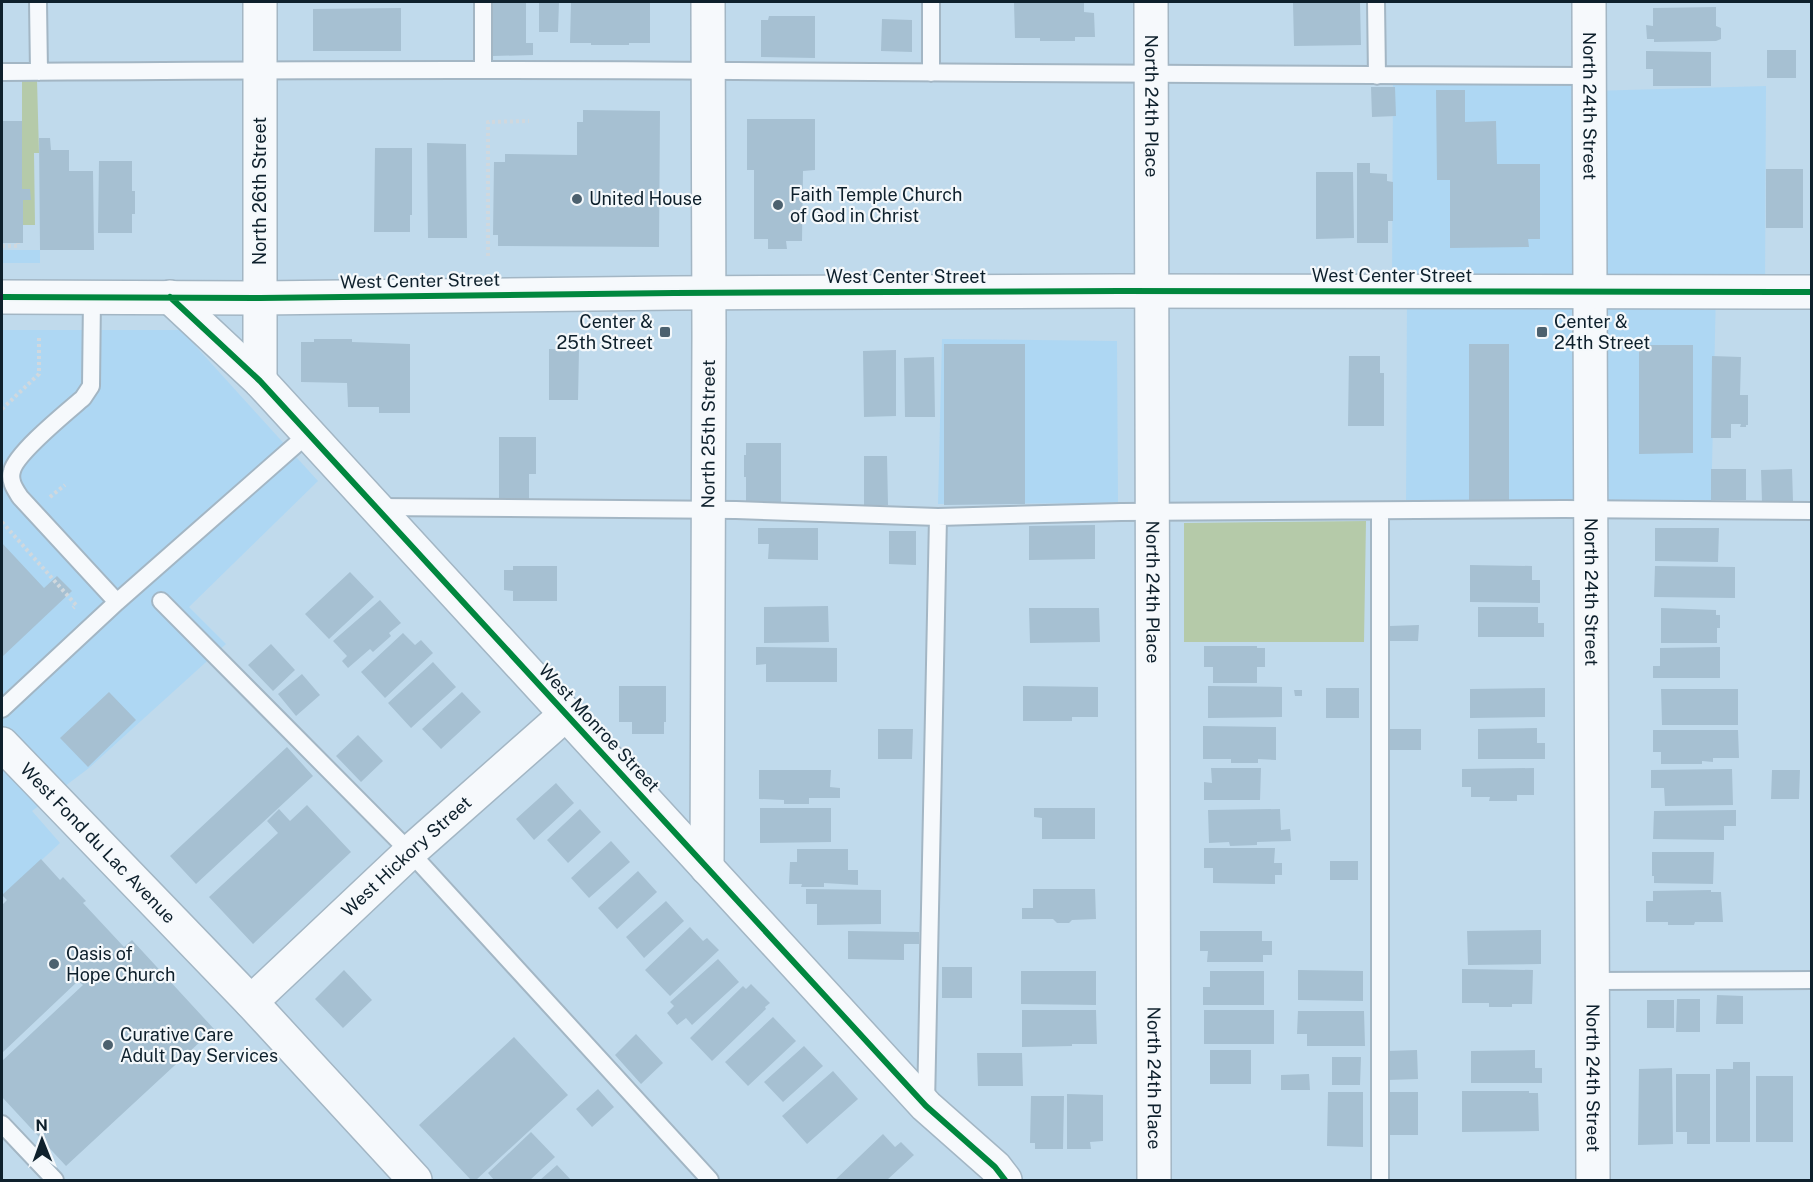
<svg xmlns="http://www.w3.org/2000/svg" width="1813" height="1182" font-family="'Public Sans',sans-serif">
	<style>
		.built { fill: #aed7f3 }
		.green { fill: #b5caa9 }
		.building { fill: #a6c0d2 }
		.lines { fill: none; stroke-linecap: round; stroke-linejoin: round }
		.service-casing { stroke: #a3b6c4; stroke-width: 20 }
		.minor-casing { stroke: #a3b6c4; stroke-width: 36 }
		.tertiary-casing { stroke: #a3b6c4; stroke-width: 36 }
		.primary-casing { stroke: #a3b6c4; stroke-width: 36 }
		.path { stroke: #d0d8de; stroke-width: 4; stroke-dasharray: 3 3; stroke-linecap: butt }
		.service { stroke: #f6f9fc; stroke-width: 16 }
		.minor { stroke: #f6f9fc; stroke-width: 33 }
		.tertiary { stroke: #f6f9fc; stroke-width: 33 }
		.primary { stroke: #f6f9fc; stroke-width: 33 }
		.cycleway-casing { stroke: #f4f8fb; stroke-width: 10 }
		.cycleway { stroke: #00873e; stroke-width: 6 }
		.poi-dot { fill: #4c616f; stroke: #f4f8fb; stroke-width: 2 }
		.labels { text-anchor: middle; stroke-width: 4.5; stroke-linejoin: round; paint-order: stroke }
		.street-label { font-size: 18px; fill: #0e202c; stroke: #f4f8fb }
		.poi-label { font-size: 18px; fill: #0e202c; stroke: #f4f8fb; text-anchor: start }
	</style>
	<rect width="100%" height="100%" fill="#c0daec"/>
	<path class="built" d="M1393,76h196l1,15 176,-5 -1,206 -49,-1 -5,219h-305l1,-219h-15z
		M2,250h38v13h-38z
		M2,330h179l137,151 -129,126 37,37 -137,124 -57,43 28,32 -58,54z
		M942,339l175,2 1,162 -180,1z"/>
	<path class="green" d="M22,80h15l2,73h-5l1,72h-12v-25h7v-11h-8z
		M1366,521l-2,121h-180v-119z"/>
	<path class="building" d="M539,2h20l-1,30h-19z
		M1084,2v10l10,1 1,24h-20v4h-35v-3h-25l-1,-35z
		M1360,2l1,43 -67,1 -1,-43z
		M493,3h33v40h7v12l-40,1z
		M571,3h79v40h-21v2h-38v-2h-21z
		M1716,7v19l5,2v11l-5,2 -62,1v-3h-7l-1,-14 7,1v-18z
		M401,8v43h-88v-42z
		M769,16h46v42l-54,-1v-37h7z
		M882,19l30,1v32l-31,-1z
		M1767,50h29v28h-29z
		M1646,51l65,1v34h-58v-17h-7z
		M1371,87h24l1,29 -24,1z
		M1436,90h29v32l31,-1 1,43h43v75h-12l1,8 -79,1v-68h-13z
		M583,110l77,1 -1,136 -161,-1v-11h-5l1,-73h11v-8l72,1v-33h6z
		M747,119h68v51l-12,1 -1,70h-16l1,8h-19v-10h-14v-69h-7z
		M2,121h20v68h8l1,11h-8v43h-21z
		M39,138h11l1,12h18v21h24l1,79h-54z
		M427,143l39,1 1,94h-39z
		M375,148h37v67h-2v17h-36z
		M99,161h33v30h3v23h-3v19h-34z
		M1357,163h13v10l17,1v7l6,1v39h-5v22h-31z
		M1766,169h37v59h-37z
		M1316,172h37l1,66 -38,1z
		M314,339h38v3l58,2v69h-31v-6h-31l-1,-24 -46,-1v-40h13z
		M944,344h81v160l-81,1z
		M1469,344h40v160h-40z
		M1639,345h54v108l-54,1z
		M549,349l30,1 -1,50h-29z
		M896,350v66l-32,1 -1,-66z
		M1349,356h31v17h4v53h-36z
		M1712,356l29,1 -1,38h8v30h-2v2h-6l1,-3h-10v14h-20z
		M934,357l1,60h-30l-1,-59z
		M499,437h37v37h-7v31h-30z
		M746,443h35v65l-35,-1v-30h-2v-22h2z
		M864,456h23l1,49h-24z
		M1711,469h35v31h-35z
		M1792,469l1,32 -31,1 -1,-32z
		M1095,525v34l-66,1v-34z
		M758,528h60v32l-50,-1 1,-15h-11z
		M1655,528h64l-1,34 -63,-1z
		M889,531h27v34l-27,-1z
		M2,543l42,45 13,-12 15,15 -70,66z
		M1470,565l62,1v14h8v23l-70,-1z
		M513,566h44v35h-44v-10l-9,-1v-20h9z
		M1655,566l80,1v31l-81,-1z
		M350,572l24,25 -45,42 -24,-25z
		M380,600l21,23 -12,10 2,3 -18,16 -3,-3 -22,19 -6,-7 5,-5 -14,-15z
		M828,606l1,36 -65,1v-36z
		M1478,607h60v16h6v14h-66z
		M1029,608h70l1,34 -70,1z
		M1661,608l55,2v5h4v13h-3v15h-56z
		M1419,625l-1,16h-28v-15z
		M403,633l12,12 6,-5 12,13 -48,45 -24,-26z
		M271,644l24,26 -22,21 -25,-26z
		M1204,646h53v2h8v19h-8v16h-44v-16h-9z
		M756,647l81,1v34h-71v-18l-10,1z
		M1720,647v31h-67v-12h7v-18z
		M433,662l23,25 -45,41 -23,-25z
		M302,674l18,21 -24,21 -18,-22z
		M619,686h47v36h-2v12h-32v-12h-13z
		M1023,686l75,1v30h-26v4h-49z
		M1208,686l74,1v30l-74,1z
		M1326,688h33v30h-33z
		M1545,688v29l-75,1v-29z
		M1661,689h77v36h-76z
		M1294,690h8v6h-7z
		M109,692l27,28 -48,47 -28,-29z
		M462,692l19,20 -40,37 -19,-20z
		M1203,726l73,1v33l-18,-1v4h-27v-4h-28z
		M1537,728v15h8v16h-67v-30z
		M878,729h35l-1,30h-34z
		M1390,729h31v21h-31z
		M1653,730h85l1,28h-26v4l-11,-1v3h-41v-12h-8z
		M358,735l25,26 -22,21 -25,-26z
		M287,747l26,29 -117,108 -26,-28z
		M1211,768h50l-1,32h-56v-18l8,1z
		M1534,768v27h-17v6h-28l1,-4h-19v-10h-9v-18z
		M1732,769l1,36 -68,1 -1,-18h-13v-18z
		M759,770h72l-1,17 10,1v10h-31v6h-25v-4l-25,-1z
		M1772,770h28l-1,29h-28z
		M556,783l18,20 -40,37 -18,-21z
		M307,805l44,47 -98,92 -44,-47 69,-64 -11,-12 12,-12 11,12z
		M760,808h71v34l-71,1z
		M1034,808h61v31h-53v-21l-8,-1z
		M580,809l21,23 -33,31 -21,-23z
		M1280,809l1,21 9,-1 1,12 -34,1v3l-27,1 -1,-4 -20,1 -1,-33z
		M1736,810v16h-12v14l-71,-1 1,-28z
		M611,841l19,21 -41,36 -18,-20z
		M1204,848h71l-1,15h8v12h-7v9l-62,-1v-15h-9z
		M797,849h51v21h10v15l-34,-2v4h-23l1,-3h-13l1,-22h7z
		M1652,852h62l-1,32 -59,-1v-7h-2z
		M41,859l19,21 3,-3 23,24 -3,2 41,44 8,-7 82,89 -148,137 -64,-69v-36l81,-76 -5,-4 -76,72v-148l5,-5 -5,-5z
		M1330,861h28v19h-28z
		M638,871l19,21 -40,37 -19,-21z
		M806,889l75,1v34l-64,1v-21h-11z
		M1033,889h62l1,30 -24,1 -3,3h-12l-4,-4h-31v-11h11z
		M1711,890v2h10l2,30h-28l-1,3h-26v-3h-22v-21h7v-10z
		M666,901l18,20 -40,37 -18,-21z
		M690,927l13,14 4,-3 12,12 -49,46 -25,-26z
		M1541,930v34l-73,1 -1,-34z
		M848,931l71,1v12h-15v16l-56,-1z
		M1200,931h62v10h10v14h-9v7h-56l1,-11h-8z
		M718,959l21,23 -47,43 -6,-7 -9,7 -10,-12 7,-7 -4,-4z
		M942,967h30v31h-30z
		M1462,969l71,1 -1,34h-20v3h-23v-4h-27z
		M344,970l28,30 -29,28 -28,-29z
		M1298,970l65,1v30l-65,-1z
		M1021,971h75v34l-75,-1z
		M1210,971h54v34h-61v-18h7z
		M751,984l19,19 -5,4 1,2 -54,52 -22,-23 53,-52 3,3z
		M1717,995l26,1v28h-27z
		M1677,999h23v33h-24z
		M1647,1000h27v28h-27z
		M1022,1010h74l1,34h-25v2l-50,1z
		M1204,1010h70v34h-70z
		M1298,1011h66l1,35h-58v-12h-10z
		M773,1017l23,24 -48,45 -23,-24z
		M636,1034l27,29 -22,21 -26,-29z
		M514,1037l54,58 -92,85h-5l-52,-55z
		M804,1046l19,20 -40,36 -19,-20z
		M1210,1050h41v34h-41z
		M1417,1050l1,29 -30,1 -1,-29z
		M1535,1050v18h7v15h-71v-32z
		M977,1053h45l1,33h-45z
		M1332,1057h29l-1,28h-28z
		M1733,1062h17v80h-34v-73h17z
		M1672,1068l1,76 -35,1 1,-76z
		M833,1071l25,28 -51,45 -25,-28z
		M1309,1074l1,16h-29v-15z
		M1676,1074h34v70h-23v-12h-11z
		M1756,1076h37v66h-37z
		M598,1089l16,18 -22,20 -16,-18z
		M1462,1091h67v2h9l1,38 -77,1z
		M1328,1092h35v55l-36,-1z
		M1388,1092h30v43h-30z
		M1067,1094l36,1v46l-13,1 1,7h-24z
		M1031,1096h33l-1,53h-28v-6h-5z
		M531,1132l24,25 -25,23h-36l-6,-7z
		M883,1134l12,13 6,-5 13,13 -27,25h-52z
		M557,1165l14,15h-31z"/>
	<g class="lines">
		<g class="service-casing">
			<path id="service" d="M38,2l1,70
				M483,2v68
				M1376,2l1,74
				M2,72c244,-2 489,-3 734,-1 284,1 569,5 853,5
				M931,73v-71
				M92,297l-1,89 -8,12c-16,14 -67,55 -71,73 -3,10 3,18 8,26l97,105
				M377,507l359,3 202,7 183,-5 443,-3 248,2
				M161,601l249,251 300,328
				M2,709l115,-107 191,-168
				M1592,981l220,-1
				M926,1105l12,-588
				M2,1124l53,56
				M1380,1180v-669"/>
		</g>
		<g class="minor-casing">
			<g id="minor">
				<path d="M260,2v379"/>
				<path id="s1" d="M1151,2l3,1178"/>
				<path id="s2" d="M1589,2l4,1178"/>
				<path d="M170,297l90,84 666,725 69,61 10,13"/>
				<path id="s3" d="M707,868l2,-531 -1,-335"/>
				<path id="s4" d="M251,1002l159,-150 156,-138"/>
			</g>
		</g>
		<g class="tertiary-casing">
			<path id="tertiary" d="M2,297l258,1 414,-5 446,-2 692,1"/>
		</g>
		<g class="primary-casing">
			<g id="primary">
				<path id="s5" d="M2,744l249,258 164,178"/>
			</g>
		</g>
		<path class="path" d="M2,246h16v-3
			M488,256v-134l41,-1
			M2,409l37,-35v-37
			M50,497l15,-12
			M2,522l74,83 -3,3"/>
		<use href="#service" class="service"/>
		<use href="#minor" class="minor"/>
		<use href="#tertiary" class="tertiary"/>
		<use href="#primary" class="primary"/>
		<g class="cycleway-casing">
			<path id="cycleway" d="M2,297l258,1 414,-5 446,-2 692,1
				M170,297l90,84 666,725 69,61 10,13"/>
		</g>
		<use href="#cycleway" class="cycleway"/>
	</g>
	<g class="poi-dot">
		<circle cx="577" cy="199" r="6"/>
		<circle cx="778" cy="205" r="6"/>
		<rect x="659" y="326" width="12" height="12" rx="3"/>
		<rect x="1536" y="326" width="12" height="12" rx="3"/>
		<circle cx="54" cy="964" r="6"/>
		<circle cx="108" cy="1045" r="6"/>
	</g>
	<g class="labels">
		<g class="street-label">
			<text dy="6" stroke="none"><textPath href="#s1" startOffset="104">North 24th Place</textPath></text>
			<text dy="6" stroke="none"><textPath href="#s2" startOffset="104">North 24th Street</textPath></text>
			<text transform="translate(260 191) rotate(-90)" y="6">North 26th Street</text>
			<text x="1392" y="282">West Center Street</text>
			<text x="906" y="283">West Center Street</text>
			<text transform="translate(420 281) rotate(-1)" y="6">West Center Street</text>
			<text dy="6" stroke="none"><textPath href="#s3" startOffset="434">North 25th Street</textPath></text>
			<text dy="6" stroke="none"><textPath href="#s1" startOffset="590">North 24th Place</textPath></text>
			<text dy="6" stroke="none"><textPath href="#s2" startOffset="590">North 24th Street</textPath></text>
			<text transform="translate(599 728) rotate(47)" y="6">West Monroe Street</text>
			<text dy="6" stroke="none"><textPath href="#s5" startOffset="138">West Fond du Lac Avenue</textPath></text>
			<text dy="6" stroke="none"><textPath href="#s4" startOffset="213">West Hickory Street</textPath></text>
			<text dy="6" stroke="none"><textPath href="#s1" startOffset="1076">North 24th Place</textPath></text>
			<text dy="6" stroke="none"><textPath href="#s2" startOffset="1076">North 24th Street</textPath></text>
		</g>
		<g class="poi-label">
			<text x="790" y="201">Faith Temple Church<tspan x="790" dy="21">of God in Christ</tspan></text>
			<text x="589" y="205">United House</text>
			<text x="653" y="328" text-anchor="end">Center &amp;<tspan x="653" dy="21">25th Street</tspan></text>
			<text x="1554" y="328">Center &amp;<tspan x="1554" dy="21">24th Street</tspan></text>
			<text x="66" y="960">Oasis of<tspan x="66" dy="21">Hope Church</tspan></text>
			<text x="120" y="1041">Curative Care<tspan x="120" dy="21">Adult Day Services</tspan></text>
		</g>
	</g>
	<rect width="1813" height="1182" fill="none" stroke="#0e202c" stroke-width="6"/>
	<g transform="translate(42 1140) rotate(359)" stroke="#f4f8fb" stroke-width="4.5" paint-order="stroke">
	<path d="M0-4.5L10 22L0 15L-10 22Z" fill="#0e202c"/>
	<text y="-9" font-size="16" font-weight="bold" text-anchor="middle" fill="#0e202c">N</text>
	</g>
</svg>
